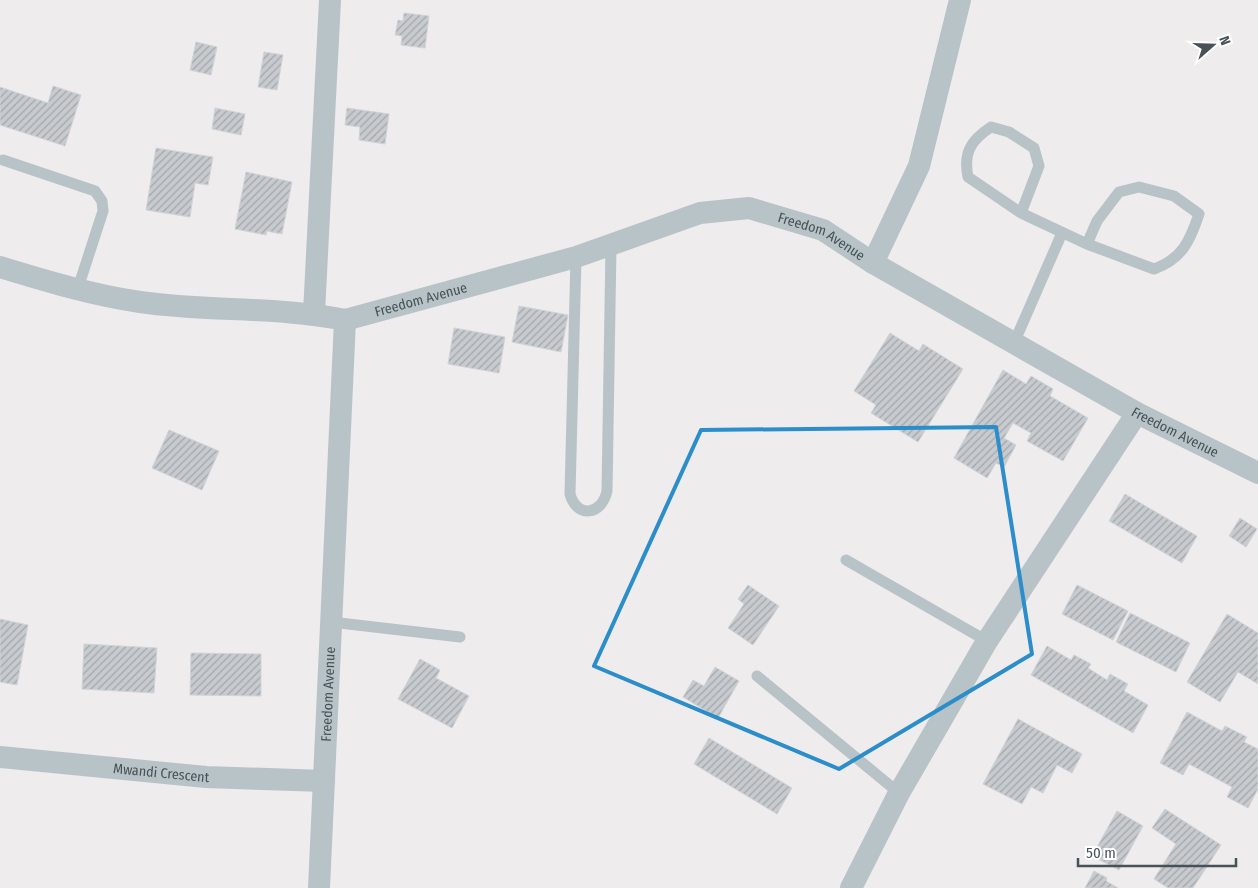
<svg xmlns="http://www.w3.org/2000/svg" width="1258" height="888" font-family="'Fira Sans Condensed',sans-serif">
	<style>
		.building { fill: url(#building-hatch); stroke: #d0d3d7 }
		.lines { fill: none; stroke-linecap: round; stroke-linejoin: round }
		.lane { stroke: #b8c3c7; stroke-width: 11 }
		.street { stroke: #b8c3c7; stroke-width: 22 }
		.marked { fill: none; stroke: #2b8dc9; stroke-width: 4; stroke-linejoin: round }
		.labels { text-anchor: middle; stroke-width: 4; stroke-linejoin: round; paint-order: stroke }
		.street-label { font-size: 14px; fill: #465257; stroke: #fff }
	</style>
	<defs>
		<pattern id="building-hatch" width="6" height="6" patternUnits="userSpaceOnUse" patternTransform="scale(1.25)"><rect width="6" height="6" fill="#c7cace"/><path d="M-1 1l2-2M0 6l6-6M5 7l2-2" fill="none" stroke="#a3a7aa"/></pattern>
	</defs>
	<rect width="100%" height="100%" fill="#eeecec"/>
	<path class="building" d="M404,13l25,3 -4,32 -24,-3 1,-9 -7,-1 3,-15 5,1z
		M196,42l21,5 -6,28 -21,-5z
		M264,52l19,3 -6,35 -19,-3z
		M53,86l28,9 -16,51 -65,-21v-38l48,16z
		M215,108l30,6 -4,21 -29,-6z
		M347,108l42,6 -4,30 -26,-4 1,-13 -15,-2z
		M156,148l57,9 -5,28 -13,-2 -5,34 -44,-7z
		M246,172l46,10 -10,52 -15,-3 -1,4 -31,-6z
		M519,306l49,9 -7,37 -49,-10z
		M454,328l51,9 -6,36 -51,-9z
		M890,333l29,18 4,-7 40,25 -45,73 -47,-29 5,-8 -22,-14z
		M1003,370l23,14 5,-8 22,13 -3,7 38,22 -25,43 -36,-20 4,-8 -18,-10 -9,15 12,7 -12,22 -8,-4 -9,15 -33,-20z
		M169,430l50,21 -17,39 -50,-22z
		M1125,494l72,42 -15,27 -73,-42z
		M1240,518l17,11 -11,18 -17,-11z
		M748,585l31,21 -26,39 -25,-17 16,-24 -6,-5z
		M1077,585l51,26 -15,29 -51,-26z
		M1130,613l60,30 -14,29 -60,-30z
		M1227,614l31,19v51l-20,-12 -18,30 -33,-20z
		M0,619l28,6 -11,60 -17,-3z
		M84,644l73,4 -3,45 -72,-4z
		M1047,646l24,14 3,-5 17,9 -3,4 19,12 3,-6 18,10 -4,7 24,14 -15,28 -102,-58z
		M191,653l70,1v42l-71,-1z
		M420,659l20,11 -4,8 33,18 -17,32 -54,-29z
		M715,667l24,14 -21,37 -35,-21 10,-17 11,6z
		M1187,712l35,19 3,-5 22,11 -3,5 14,7v40l-10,19 -21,-11 5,-10 -43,-23 -6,11 -23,-12z
		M1018,719l64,35 -10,19 -15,-8 -14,28 -12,-6 -9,17 -39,-20z
		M709,738l83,50 -15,26 -83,-50z
		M1165,809l56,36 -28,43h-25l-14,-9 22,-35 -24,-16z
		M1117,811l26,15 -24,44 -27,-14z
		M1094,871l13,7 -1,3 12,7h-33z"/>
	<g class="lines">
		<path class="lane" d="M3,160l92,31 7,10 1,10 -26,80
			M1021,213l18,-47 -5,-18 -25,-16 -18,-5c-20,13 -28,26 -23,50l53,36 66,31 67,25c28,-10 36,-28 45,-55l-25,-18 -35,-9 -20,5 -22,29 -10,23
			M576,257l-6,237c7,25 32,21 37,-3l4,-245
			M1014,343l48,-110
			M846,560l141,81
			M331,622l129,15
			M757,676l142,117"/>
		<g class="street">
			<path d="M873,263l46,-97 41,-166"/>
			<path id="s1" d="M0,267c46,14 92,28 140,35 68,10 137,4 205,18l231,-63 124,-44 49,-5 74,22 50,33 264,150 121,60"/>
			<path d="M314,313l16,-313"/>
			<path id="s2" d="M0,757l206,20 118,4"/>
			<path id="s3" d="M319,888l26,-568"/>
			<path d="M851,888l48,-95 88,-152 150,-228"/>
		</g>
	</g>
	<path class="marked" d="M996,427l36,227 -193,115 -245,-103 107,-236z"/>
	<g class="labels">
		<g class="street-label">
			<text dy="5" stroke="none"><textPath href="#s1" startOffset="849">Freedom Avenue</textPath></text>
			<text dy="5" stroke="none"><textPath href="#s1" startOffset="429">Freedom Avenue</textPath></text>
			<text dy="5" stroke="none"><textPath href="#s1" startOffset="1254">Freedom Avenue</textPath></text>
			<text dy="5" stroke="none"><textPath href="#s3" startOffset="194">Freedom Avenue</textPath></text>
			<text dy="5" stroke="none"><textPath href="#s2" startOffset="162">Mwandi Crescent</textPath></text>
		</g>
	</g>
	<g transform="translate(1213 45) rotate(70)" stroke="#ffffff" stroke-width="4" paint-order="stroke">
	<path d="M0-4L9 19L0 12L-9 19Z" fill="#465257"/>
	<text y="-8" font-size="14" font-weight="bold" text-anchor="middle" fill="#465257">N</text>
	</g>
	<path d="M1078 858v8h158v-8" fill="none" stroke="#465257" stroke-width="2.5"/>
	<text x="1086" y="858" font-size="15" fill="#465257" stroke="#ffffff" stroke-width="4" paint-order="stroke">50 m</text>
</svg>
